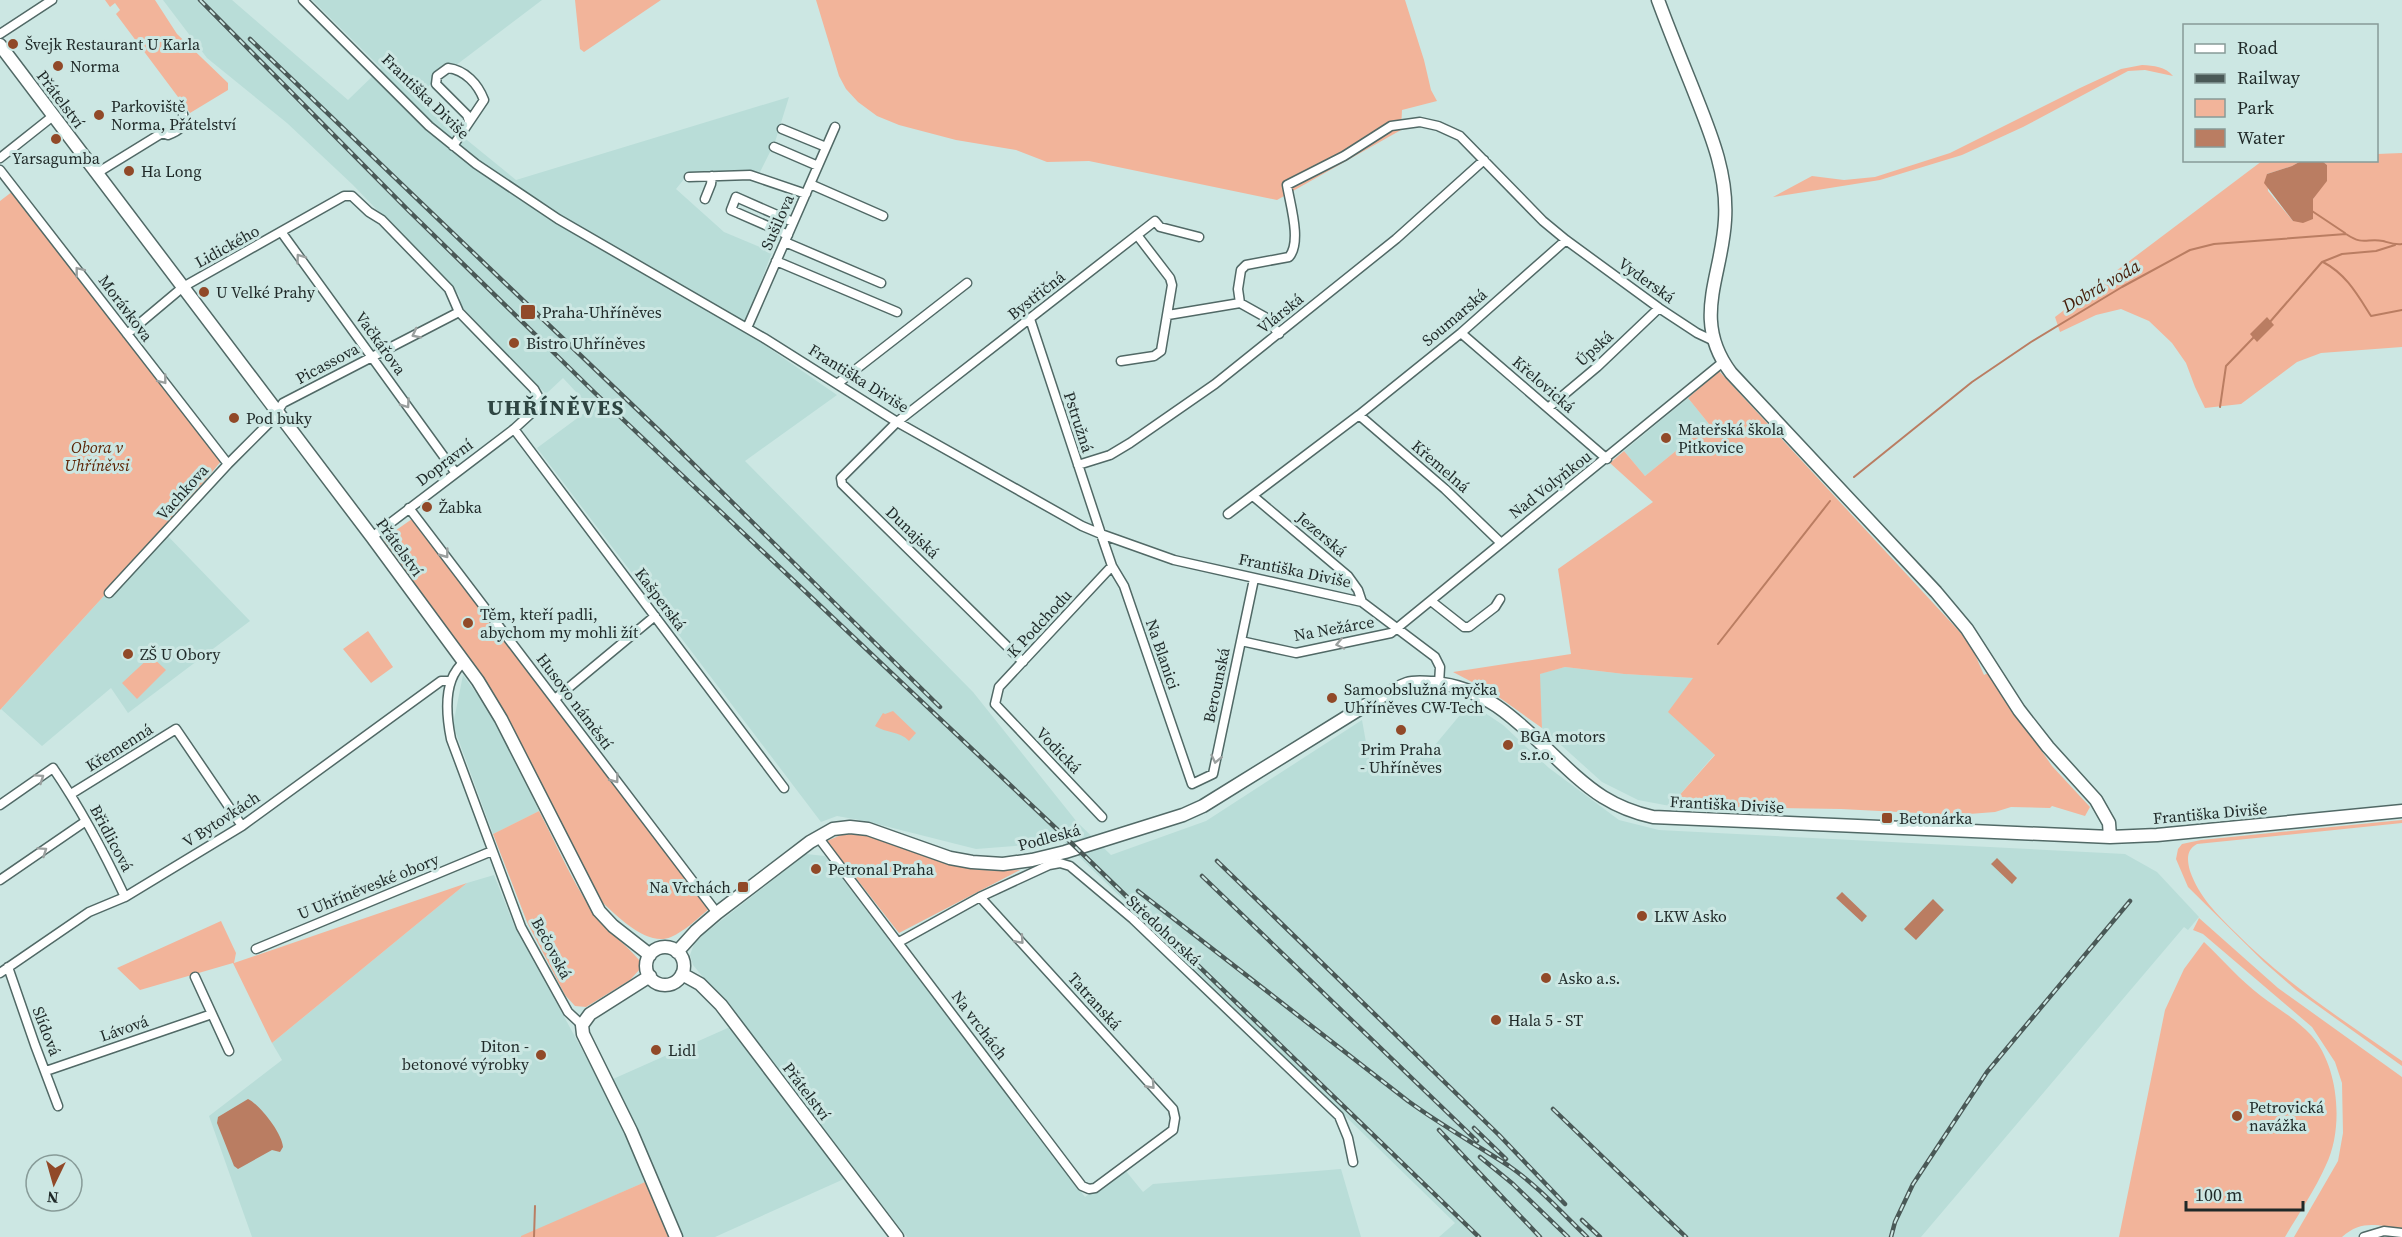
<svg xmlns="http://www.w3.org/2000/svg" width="2402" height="1237" font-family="'Source Serif 4',serif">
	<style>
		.built { fill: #b9ddd8 }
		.green { fill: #f2b49a }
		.water { fill: #ba7d62 }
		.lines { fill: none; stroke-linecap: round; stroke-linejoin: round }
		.stream { stroke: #ba7d62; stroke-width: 2 }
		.street-casing { stroke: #516966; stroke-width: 11 }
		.secondary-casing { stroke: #516966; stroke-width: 15 }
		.street { stroke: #fff; stroke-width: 8 }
		.secondary { stroke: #fff; stroke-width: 12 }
		.rail-casing { stroke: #4a5957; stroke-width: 4.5 }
		.rail { stroke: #cce7e3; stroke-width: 2; stroke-dasharray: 7; stroke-linecap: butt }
		.oneway { stroke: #9a9f9e }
		.poi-dot { fill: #914928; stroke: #cce7e3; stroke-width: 2 }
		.labels { text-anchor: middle; stroke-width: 6; stroke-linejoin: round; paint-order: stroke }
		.poi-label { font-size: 16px; fill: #1f2928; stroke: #cce7e3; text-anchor: start }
		.street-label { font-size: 16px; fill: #1f2928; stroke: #cce7e3 }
		.park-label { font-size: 16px; font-style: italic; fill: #5c2304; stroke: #cce7e3 }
		.water-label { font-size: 18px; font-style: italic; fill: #451c08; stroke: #cce7e3 }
		.district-label { font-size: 22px; font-weight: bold; letter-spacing: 1.5px; fill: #2d4441; stroke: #cce7e3 }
	</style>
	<rect width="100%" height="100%" fill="#cce7e3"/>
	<path class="built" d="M163,0h69l116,100 33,-32 -69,-68h230l-128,97 102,83 273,-83 -14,45 -15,30 -12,-2 -60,4 -12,15 48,43 48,20 -29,78 94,65 -92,66 228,231 104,130 34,33 95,-34 156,-101 10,56 34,-11 29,-20 35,-42 33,22 46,43 70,52 40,10 466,24 32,18 42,45 -11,13 -4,-3 -263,310h-482l16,-14 -395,-385 -8,5 -76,6 -111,-28 -28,-5 -16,6 -284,-374 54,-40 -28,-30 -17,16 -84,-87 -3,-12 -106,-110 -66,-62 -80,-65z
		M1688,398l21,26 -64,52 -21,-25z
		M163,531l87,90 -122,92 -17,-25 -69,58 -41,-37z
		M1565,667l59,7 70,4 21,76 -45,52 -32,-6 -36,-18 -60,-54 -3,-54z
		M463,675l35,48 41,88 -46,23 -40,-109z
		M806,854l19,2 260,341 40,-27 18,22 10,-8 188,-15 20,68h-454l-171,-220 -43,-52 -3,-10 4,-11 10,-10z
		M494,875l20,50 101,185 30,72 -124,55h-269l-43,-121 73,-56 -10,-17 195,-160z
		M730,1027l114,152 -129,58h-34l-68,-158z"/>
	<path class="green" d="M105,0h50l22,34 51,49v7l-38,23 -74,-99 4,-4 -5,-7 -5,4z
		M575,0h86l-77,52 -4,-3z
		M816,0h589l19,60 7,30 6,11 -35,9 -1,20 -124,70 -188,-39 -42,1 -31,-12 -60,-10 -57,-15 -22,-9 -19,-14 -12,-13 -7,-13z
		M2142,65c12,1 23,1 31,11l-28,-6 -17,1 -105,56 -61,28 -82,25 -107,17 39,-21 32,4 31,-3 75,-24 130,-65 41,-19z
		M2402,153v194l-81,6 -24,9 -56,42 -36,4 -10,-21 -9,-24 -14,-20 -23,-22 -28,-12 -25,6 -36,17 -5,-15 207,-156h39l-9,5 -25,8 1,17 25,30 20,-2v-20l14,-34 -5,-4 54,-1 1,-6z
		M13,191l209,269 -59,71 -163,179v-509z
		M1719,371l251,272 14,32 4,-2 64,93 38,41 -5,9 -33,-10 -2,2 -39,-1 -16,5 -39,3 -115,-6 -171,-3 45,-51 -47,-43 25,-34 -69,-4 -59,-7 -25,7 2,54 -49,-35 -40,-21 118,-18 -13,-85 95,-67 -43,-39 14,-12 21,25 64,-52 -21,-26z
		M412,519l297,390c-11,9 -24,22 -38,28 -23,10 -52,-19 -68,-34l-101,-191 -119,-169 -1,-3z
		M368,631l25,36 -22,16 -28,-34z
		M151,656l15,14 -29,29 -15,-16z
		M893,711l23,22 -7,8c-9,-10 -23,-8 -34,-15l8,-13 2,1z
		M539,811c17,32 32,69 53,99 13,20 33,33 48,51v8l-10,11 -44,27 -11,-1 -10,-11 -38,-73 -34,-88z
		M2402,820v3l-205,21c-11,6 -10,16 -7,27 9,26 27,43 46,62 49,50 108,88 166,128v5l-106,-76 -32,-28 -76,-75 -12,-28 2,-10 4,-5 19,-4z
		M848,832c36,5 68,22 102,32 23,7 47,7 70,6l-121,63 -72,-92z
		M467,883l-195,160 -39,-80 -93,27 -23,-22 104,-47 15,32 -2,10z
		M2199,918l79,70 124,89v151c-25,-2 -40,-9 -60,9h-48l44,-76 5,-28 -1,-50 -7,-21 -23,-35 -109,-93 -10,-4z
		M2204,942c19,18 36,38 57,54 17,13 35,23 50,39 28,31 33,93 15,130 -11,25 -27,48 -41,72h-166l46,-227 19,-41z
		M645,1182l24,55h-148v-1z"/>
	<path class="water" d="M2301,161h21l5,4v16l-14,18v20l-10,4 -10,-2 -29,-38 3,-9 25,-8z
		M2267,317l7,8 -17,17 -7,-8z
		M1997,858l20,20 -5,6 -21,-20z
		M1842,892l25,24 -5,6 -26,-24z
		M1933,899l11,11 -28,30 -12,-11z
		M248,1099c12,6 34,34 35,48l-3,5 -8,-2 -34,19 -4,-3 -17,-43 1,-6z"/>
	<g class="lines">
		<path class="stream" d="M2312,211l33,22
			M2323,262c23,12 34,32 48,54l31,-6
			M2269,323l53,-61 20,-8 34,-3 19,-6
			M2220,407l6,-41 28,-29
			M1854,477l118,-95 59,-40 91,-55 68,-37 24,-6 132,-10c18,12 20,4 37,7 7,2 12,4 19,3
			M1718,644l112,-143
			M534,1237l1,-31"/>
		<g class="street-casing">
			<path id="street" d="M303,0l126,126 47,38 82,55 206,119 133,84 185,104 19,8 73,26 188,42 73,55 5,10 -1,17
				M0,34l52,-34
				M782,129l44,18
				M453,146l31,-46c-6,-16 -19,-30 -36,-32l-11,8 -1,8 31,31 2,6
				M774,147l44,19
				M0,158l53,-42
				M0,170l228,294
				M97,173l65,-40 6,2c11,-4 18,-9 15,-21
				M689,177l61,-2 56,19
				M810,184l73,32
				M705,199l6,-15 1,-8
				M282,233l173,239
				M788,235l-57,-25 5,-13 57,25
				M785,242l96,41
				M776,261l121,51
				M1240,303l-2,-14 3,-19 5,-5 43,-8c13,-15 1,-53 -2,-72l57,-29 47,-30 29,-4 18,4 22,10 83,85 23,19 93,68 38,25 17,8
				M1168,315l72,-12 25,14 14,17
				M1030,319l71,215 11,32 12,20 68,198 21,-10 41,-195
				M747,328l88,-201
				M1461,333l146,126
				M127,334l56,-47 161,-91h8l17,16 13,8 67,69 10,23 75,77 5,9 -2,10 -23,21 -142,108
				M1121,361l33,-5 7,-5 11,-66 -2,-7 -33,-43
				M837,384l130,-101
				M1548,408l49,-41 62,-59
				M1359,415l86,74 56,54
				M514,429l270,359
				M1078,465l32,-10 20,-12 85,-59 181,-145 88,-79
				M1253,496l95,80 10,14 4,12
				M409,508l308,405
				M1228,514l131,-99 102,-82 105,-93
				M109,593l119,-129 44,-44 11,-17 176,-91
				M1431,601l33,26h5l26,-20 5,-8
				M1241,641l55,12 95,-20 332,-271
				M464,662c-21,17 -18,52 -13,77l70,188 47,85 14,13
				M1023,662l-181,-178 -1,-6 56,-56 258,-201 5,6 39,10
				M555,699l100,-83
				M71,794l105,-65 66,97
				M0,805l53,-37c28,41 51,84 72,129
				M1102,817l-107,-113 4,-17 113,-121
				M818,837l264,349 7,3 6,-1 78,-58 2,-12 -2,-9 -193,-212
				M0,880l86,-59
				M899,942l81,-45 69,-32 11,-2 10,3 63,53 206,197 9,22 5,24
				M256,949l236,-98
				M8,967l27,78 23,61
				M0,973l89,-61 36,-15 117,-71 199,-145h9
				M195,977l34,74
				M46,1071l166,-57
				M2364,1237l20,-6 18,2"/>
		</g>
		<g class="secondary-casing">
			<path id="secondary" d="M1658,0c11,30 23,59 35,89 17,43 35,84 32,131 -3,57 -34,100 6,153l205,219 31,37 52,81 29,37 48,53 13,23 1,14
				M0,45l372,492 106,144 23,38 98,192 14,15 37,29
				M646 966a19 19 0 1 1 38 0a19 19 0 1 1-38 0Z
				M677,952l19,-21 21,-18 93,-71 23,-13 17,-2 18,2 82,29 22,4 31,2 29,-4 33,-8 118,-37 20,-9 163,-101c13,-7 27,-16 41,-21 9,-3 18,-1 27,-1 73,5 113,78 169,114 16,10 32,16 50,20l457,20 47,-2 245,-24
				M682,974l18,10 21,21 176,232
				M650,976l-60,38 -8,11 1,9 48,97 45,106"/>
		</g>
		<use href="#street" class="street"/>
		<use href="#secondary" class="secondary"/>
		<g class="rail-casing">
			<path id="rail" d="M200,0l208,210 187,183 467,441 417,403
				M250,39l417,399 273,269
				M1217,861l282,274 66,69
				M1202,876l275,265
				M1138,891l270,210c33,24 67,43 101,65 29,20 53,47 78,71
				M1553,1109l133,128
				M1474,1128l32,31
				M1439,1130l101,107
				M1480,1157l33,27 55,53
				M1582,1220l18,17
				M1891,1237l4,-15 18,-38 74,-112 143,-171"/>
		</g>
		<use href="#rail" class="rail"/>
	</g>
	<defs><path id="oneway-chevron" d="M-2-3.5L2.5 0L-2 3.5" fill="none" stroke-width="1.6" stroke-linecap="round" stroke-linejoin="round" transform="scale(1.5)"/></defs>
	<g class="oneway">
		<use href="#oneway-chevron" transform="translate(300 258) rotate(-126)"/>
		<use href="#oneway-chevron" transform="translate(79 271) rotate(-128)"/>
		<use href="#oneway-chevron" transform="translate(416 334) rotate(153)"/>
		<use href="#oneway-chevron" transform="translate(163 380) rotate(52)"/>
		<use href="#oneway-chevron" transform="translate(406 404) rotate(55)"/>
		<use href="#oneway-chevron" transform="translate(445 554) rotate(53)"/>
		<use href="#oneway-chevron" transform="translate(1340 644) rotate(168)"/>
		<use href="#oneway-chevron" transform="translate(1216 759) rotate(102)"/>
		<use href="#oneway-chevron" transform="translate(40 778) rotate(-34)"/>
		<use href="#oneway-chevron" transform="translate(615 779) rotate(53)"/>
		<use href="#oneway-chevron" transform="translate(43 851) rotate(-34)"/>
		<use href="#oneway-chevron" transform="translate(1020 940) rotate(48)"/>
		<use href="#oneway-chevron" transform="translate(1151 1085) rotate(48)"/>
	</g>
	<g class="poi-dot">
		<circle cx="13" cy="44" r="6"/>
		<circle cx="58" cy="66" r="6"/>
		<circle cx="99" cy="115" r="6"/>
		<circle cx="56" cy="139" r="6"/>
		<circle cx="129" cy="171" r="6"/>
		<circle cx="204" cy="292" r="6"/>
		<rect x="520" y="304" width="16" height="16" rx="3"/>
		<circle cx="514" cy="343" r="6"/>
		<circle cx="234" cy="418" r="6"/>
		<circle cx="1666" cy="438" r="6"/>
		<circle cx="427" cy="507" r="6"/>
		<circle cx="468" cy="623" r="6"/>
		<circle cx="128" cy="654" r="6"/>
		<circle cx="1332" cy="698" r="6"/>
		<circle cx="1401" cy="730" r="6"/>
		<circle cx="1508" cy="745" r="6"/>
		<rect x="1881" y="812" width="12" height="12" rx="3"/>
		<circle cx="816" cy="869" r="6"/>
		<rect x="737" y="881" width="12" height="12" rx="3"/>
		<circle cx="1642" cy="916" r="6"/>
		<circle cx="1546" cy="978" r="6"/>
		<circle cx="1496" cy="1020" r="6"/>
		<circle cx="656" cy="1050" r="6"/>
		<circle cx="541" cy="1055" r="6"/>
		<circle cx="2237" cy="1116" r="6"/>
	</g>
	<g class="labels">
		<g class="poi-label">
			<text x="25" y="50">Švejk Restaurant U Karla</text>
			<text x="70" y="72">Norma</text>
			<text x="111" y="112">Parkoviště<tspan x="111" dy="18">Norma, Přátelství</tspan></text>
			<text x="56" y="164" text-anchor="middle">Yarsagumba</text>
			<text x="141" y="177">Ha Long</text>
			<text x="216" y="298">U Velké Prahy</text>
			<text x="542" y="318">Praha-Uhříněves</text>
			<text x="526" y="349">Bistro Uhříněves</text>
			<text x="246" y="424">Pod buky</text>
			<text x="1678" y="435">Mateřská škola<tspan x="1678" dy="18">Pitkovice</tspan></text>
			<text x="439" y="513">Žabka</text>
			<text x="480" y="620">Těm, kteří padli,<tspan x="480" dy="18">abychom my mohli žít</tspan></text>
			<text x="140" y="660">ZŠ U Obory</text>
			<text x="1344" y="695">Samoobslužná myčka<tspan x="1344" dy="18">Uhříněves CW-Tech</tspan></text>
			<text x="1520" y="742">BGA motors<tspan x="1520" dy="18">s.r.o.</tspan></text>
			<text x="1401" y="755" text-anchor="middle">Prim Praha<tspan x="1401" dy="18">- Uhříněves</tspan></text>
			<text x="1899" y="824">Betonárka</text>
			<text x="828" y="875">Petronal Praha</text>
			<text x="731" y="893" text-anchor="end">Na Vrchách</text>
			<text x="1654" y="922">LKW Asko</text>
			<text x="1558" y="984">Asko a.s.</text>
			<text x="1508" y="1026">Hala 5 - ST</text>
			<text x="529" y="1052" text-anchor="end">Diton -<tspan x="529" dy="18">betonové výrobky</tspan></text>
			<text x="668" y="1056">Lidl</text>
			<text x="2249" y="1113">Petrovická<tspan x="2249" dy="18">navážka</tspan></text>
		</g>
		<g class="street-label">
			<text transform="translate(426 96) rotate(44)" y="6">Františka Diviše</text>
			<text transform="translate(61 99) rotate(53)" y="6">Přátelství</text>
			<text transform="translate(777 222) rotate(-66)" y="6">Sušilova</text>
			<text transform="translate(227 246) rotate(-29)" y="6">Lidického</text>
			<text transform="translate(1647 280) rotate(36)" y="6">Vyderská</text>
			<text transform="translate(1036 295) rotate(-38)" y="6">Bystřičná</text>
			<text transform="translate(126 308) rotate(53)" y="6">Morávkova</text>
			<text transform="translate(1280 313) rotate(-39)" y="6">Vlárská</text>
			<text transform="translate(1454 317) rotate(-40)" y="6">Soumarská</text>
			<text transform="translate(381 343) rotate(54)" y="6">Vačkářova</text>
			<text transform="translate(1594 348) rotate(-42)" y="6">Úpská</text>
			<text transform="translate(327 363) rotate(-28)" y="6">Picassova</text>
			<text transform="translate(859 378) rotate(32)" y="6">Františka Diviše</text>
			<text transform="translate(1544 384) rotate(41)" y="6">Křelovická</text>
			<text transform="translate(1079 422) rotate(72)" y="6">Pstružná</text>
			<text transform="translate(444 462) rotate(-37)" y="6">Dopravní</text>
			<text transform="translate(1441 466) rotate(41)" y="6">Křemelná</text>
			<text transform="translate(1550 484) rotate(-38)" y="6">Nad Volyňkou</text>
			<text transform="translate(182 492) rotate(-48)" y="6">Vachkova</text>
			<text transform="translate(913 532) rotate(44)" y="6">Dunajská</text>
			<text transform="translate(1322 534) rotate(40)" y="6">Jezerská</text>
			<text transform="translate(400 547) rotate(54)" y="6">Přátelství</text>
			<text transform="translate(1295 570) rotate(12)" y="6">Františka Diviše</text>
			<text transform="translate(661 599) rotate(53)" y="6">Kašperská</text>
			<text transform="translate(1039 623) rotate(-47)" y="6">K Podchodu</text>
			<text transform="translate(1334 628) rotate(-10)" y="6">Na Nežárce</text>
			<text transform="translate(1163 654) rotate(71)" y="6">Na Blanici</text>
			<text transform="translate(1216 685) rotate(-78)" y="6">Berounská</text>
			<text transform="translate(575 701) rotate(53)" y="6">Husovo náměstí</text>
			<text transform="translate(119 747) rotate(-32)" y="6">Křemenná</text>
			<text transform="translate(1059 750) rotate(46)" y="6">Vodická</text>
			<text transform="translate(1727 804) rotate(3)" y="6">Františka Diviše</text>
			<text transform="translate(2210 813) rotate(-5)" y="6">Františka Diviše</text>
			<text transform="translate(221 819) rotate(-33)" y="6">V Bytovkách</text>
			<text transform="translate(1049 837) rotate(-15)" y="6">Podleská</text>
			<text transform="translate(112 838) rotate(62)" y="6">Břidlicová</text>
			<text transform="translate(368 886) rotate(-22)" y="6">U Uhříněveské obory</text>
			<text transform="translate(1164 930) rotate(43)" y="6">Středohorská</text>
			<text transform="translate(552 948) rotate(62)" y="6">Bečovská</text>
			<text transform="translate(1095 1001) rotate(48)" y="6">Tatranská</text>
			<text transform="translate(980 1025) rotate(53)" y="6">Na vrchách</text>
			<text transform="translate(124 1028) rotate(-19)" y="6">Lávová</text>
			<text transform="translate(47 1031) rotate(69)" y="6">Slídová</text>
			<text transform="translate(807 1091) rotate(53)" y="6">Přátelství</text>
		</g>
		<g class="park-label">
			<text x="97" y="453">Obora v<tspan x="97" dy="18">Uhříněvsi</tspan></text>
		</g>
		<g class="water-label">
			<text transform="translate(2101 286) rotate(-30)" y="6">Dobrá voda</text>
		</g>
		<g class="district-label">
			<text x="556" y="415">UHŘÍNĚVES</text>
		</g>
	</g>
	<rect x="2183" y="24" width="195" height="138" fill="#cce7e3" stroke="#879b98" stroke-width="1.5"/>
	<rect x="2195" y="44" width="30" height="9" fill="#ffffff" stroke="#879b98" stroke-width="1.5"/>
	<text x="2237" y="54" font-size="18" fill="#1f2928">Road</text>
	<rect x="2195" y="74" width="30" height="9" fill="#4a5957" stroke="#879b98" stroke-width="1.5"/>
	<text x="2237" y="84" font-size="18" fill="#1f2928">Railway</text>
	<rect x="2195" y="99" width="30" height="18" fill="#f2b49a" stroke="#879b98" stroke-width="1.5"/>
	<text x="2237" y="114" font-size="18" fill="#1f2928">Park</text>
	<rect x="2195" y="129" width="30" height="18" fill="#ba7d62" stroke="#879b98" stroke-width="1.5"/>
	<text x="2237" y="144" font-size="18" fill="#1f2928">Water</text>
	<g transform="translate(54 1183) rotate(185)"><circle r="28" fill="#cce7e3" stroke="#879b98" stroke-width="1.5"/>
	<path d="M0-4.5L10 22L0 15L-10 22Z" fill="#914928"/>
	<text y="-9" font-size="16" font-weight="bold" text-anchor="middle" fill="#1f2928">N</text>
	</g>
	<path d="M2186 1201v9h117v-9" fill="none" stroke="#1f2928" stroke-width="3"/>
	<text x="2195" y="1201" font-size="18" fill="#1f2928" stroke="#cce7e3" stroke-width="4.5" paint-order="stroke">100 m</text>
</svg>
